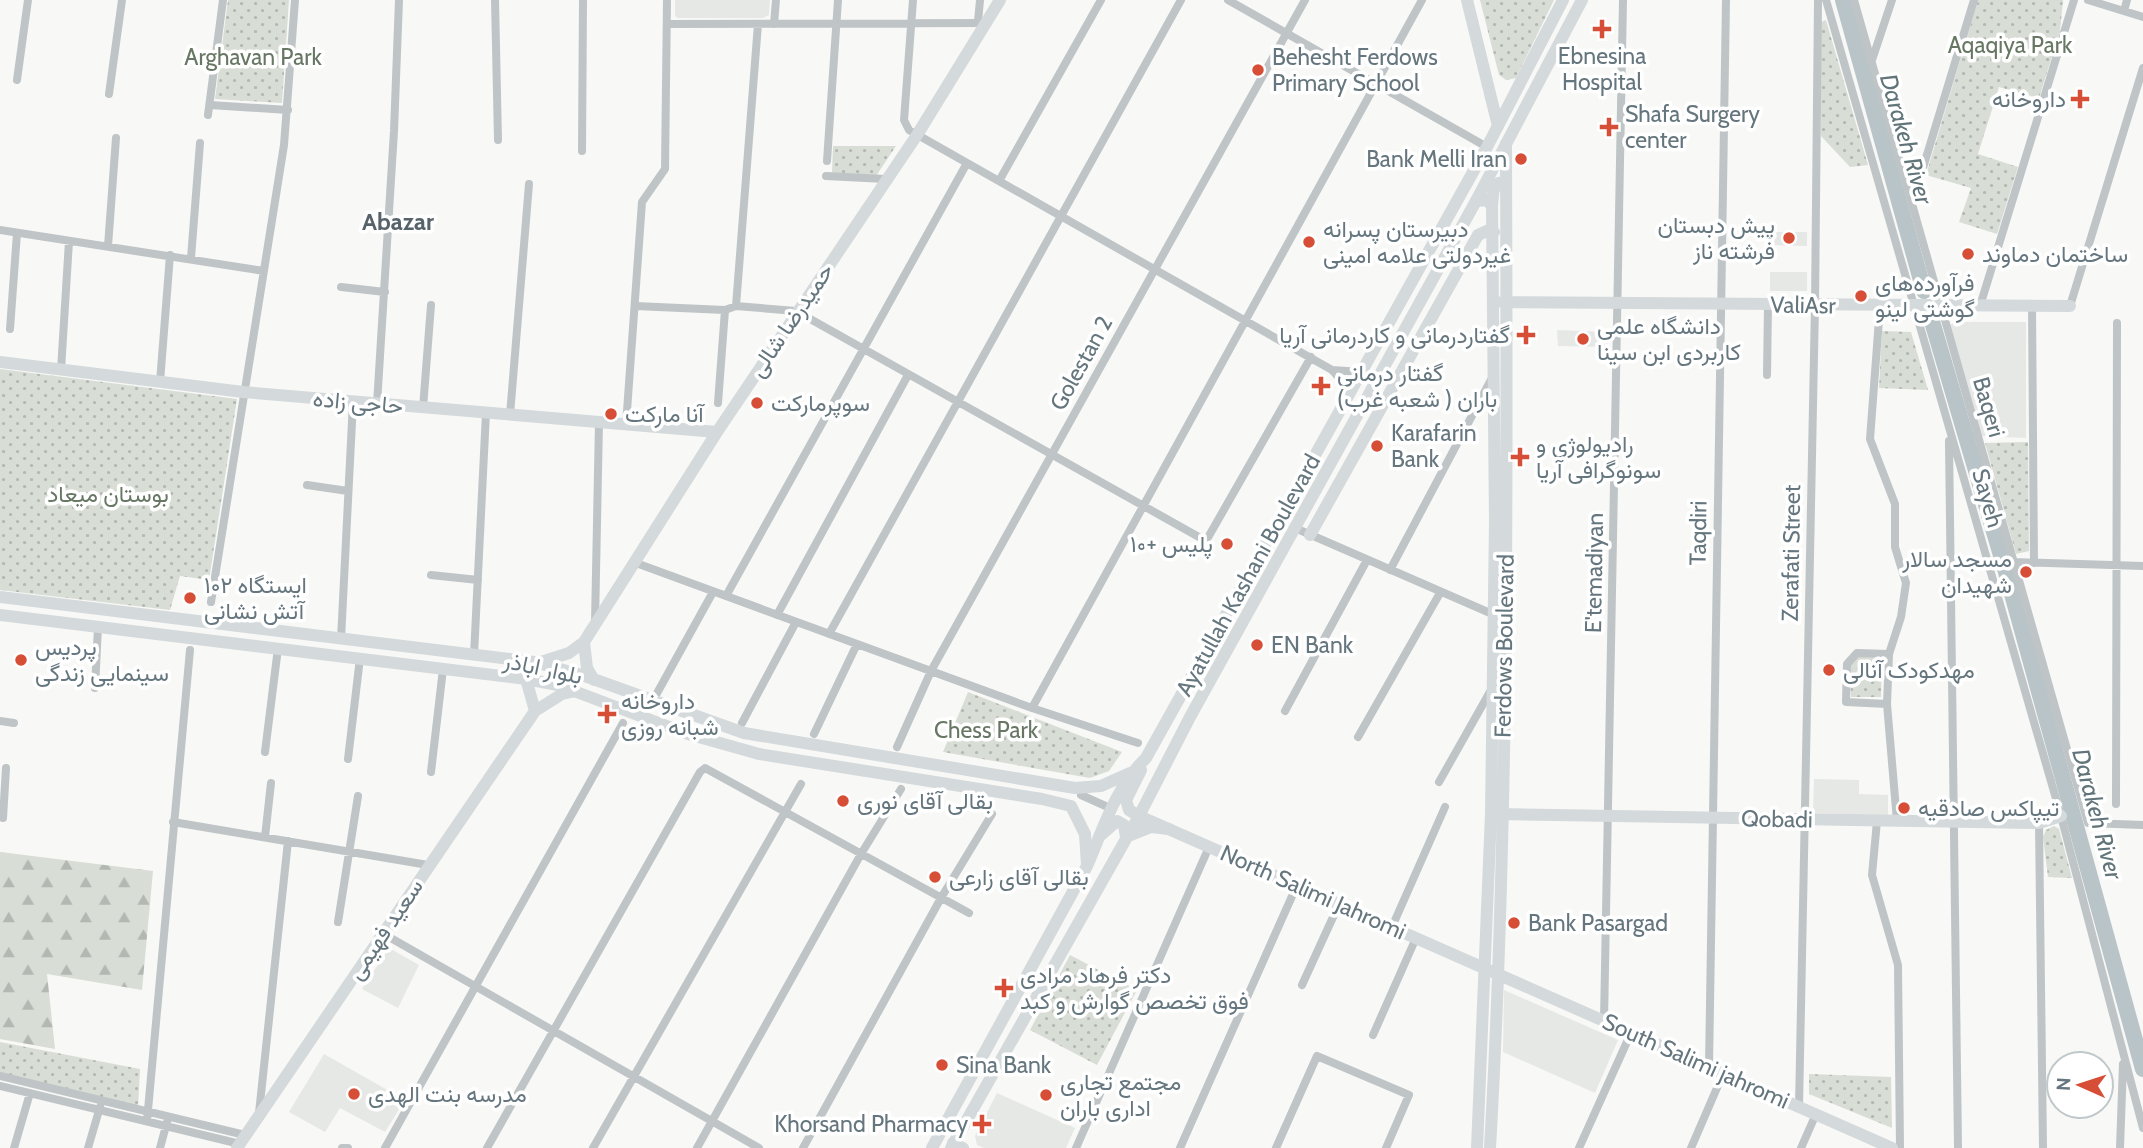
<svg xmlns="http://www.w3.org/2000/svg" width="2143" height="1148" font-family="Cabin,Vazirmatn,sans-serif">
	<style>
		.built { fill: #e6e8e6 }
		.grass { fill: url(#grass-dots) }
		.forest { fill: url(#forest-firs) }
		.lines { fill: none; stroke-linecap: round; stroke-linejoin: round }
		.river { stroke: #b8c4c7; stroke-width: 16 }
		.street { stroke: #bfc4c7; stroke-width: 8 }
		.secondary { stroke: #d4d9db; stroke-width: 12 }
		.primary { stroke: #d4d9db; stroke-width: 12 }
		.poi-dot { fill: #d74e36; stroke: #fff; stroke-width: 2.5 }
		.labels { text-anchor: middle; stroke-width: 7; stroke-linejoin: round; paint-order: stroke }
		.park-label { font-size: 23px; fill: #687764; stroke: #fff }
		.poi-label { font-size: 23px; fill: #65767e; stroke: #fff; text-anchor: start }
		.street-label { font-size: 23px; fill: #65767e; stroke: #fff }
		.water-label { font-size: 24px; font-style: italic; fill: #607479; stroke: #fff }
		.neighbourhood-label { font-size: 24px; font-weight: bold; fill: #57636a; stroke: #fff }
	</style>
	<defs>
		<pattern id="grass-dots" width="8" height="8" patternUnits="userSpaceOnUse" patternTransform="scale(1.75)"><rect width="8" height="8" fill="#d8ddd5"/><path d="M2 2h.1M6 6h.1" fill="none" stroke="#b3b8b2" stroke-width="1.8" stroke-linecap="round"/></pattern>
		<pattern id="forest-firs" width="22" height="20" patternUnits="userSpaceOnUse" patternTransform="scale(1.75)"><rect width="22" height="20" fill="#d8ddd5"/><path d="M5 1l3.5 6h-7zM16 11l3.5 6h-7z" fill="#b3b8b2"/></pattern>
	</defs>
	<rect width="100%" height="100%" fill="#f8f8f6"/>
	<path class="built" d="M675,0h95l-1,15 -6,3h-85l-3,-2z
		M1771,232h36v14l-36,-1z
		M1770,272h37v19h-37z
		M1954,322h72v116l-45,-2 -32,-110z
		M1557,330l51,2v15l-50,-1z
		M1814,779l45,1v14l29,1v20l-75,-2z
		M389,948l30,17 -21,43 -36,-19z
		M1504,990l114,50 -23,53 -92,-41z
		M324,1054l81,46 -20,32 -45,-24 -15,24 -36,-20z
		M997,1093l78,35 -9,20h-82l-7,-3 -2,-9z"/>
	<path class="grass" d="M228,0h61l-7,103 -67,-4z
		M1480,0h74l-38,78 -10,2 -7,-5z
		M1978,0h85l-3,31 -21,67 -40,-11 -21,67 40,13 -21,67 -38,-12 12,-34 -45,-13z
		M1826,20l42,145 -18,2 -29,-31v-114z
		M833,146h63l-20,30 -44,-3z
		M1882,331l29,1 17,58 -49,-2z
		M0,369l237,30 -28,181 -29,-4 -10,34 -170,-20z
		M2028,442l1,109 -13,3 -31,-111z
		M1857,657h25l-1,40h-30l-2,-33z
		M968,692l154,60 -13,19 -19,7 -147,-26z
		M2054,826l5,3 13,49 -24,-1 -5,-40 3,-7z
		M1070,955l67,35 -40,75 -67,-35z
		M0,1042l140,27 -2,39 -138,-33z
		M1809,1074l82,3 1,51 -83,-34z"/>
	<path class="forest" d="M0,852l153,19 -11,119 -95,-16 8,75 -55,-10z"/>
	<g class="lines">
		<path class="river" d="M1843,0l81,291
			M1931,318l74,251
			M2006,572l137,497"/>
		<path class="street" d="M495,0l3,140
			M913,0l-9,120 5,10 423,240 13,15 3,10
			M1228,0l259,147
			M1826,0l235,816 82,312
			M1854,0l234,823 55,2
			M2088,0l55,17
			M2124,11l3,-11
			M978,21l2,-21
			M667,24l317,-1
			M774,24l2,-24
			M1872,60l20,-60
			M17,80l11,-80
			M109,94l13,-94
			M210,105l78,5
			M208,115l15,-115
			M582,151l1,-151
			M827,161l11,-161
			M826,176l59,3
			M999,181l102,-181
			M1912,204l62,-204
			M0,230l264,41
			M108,246l8,-108
			M191,258l9,-115
			M341,287l44,5
			M635,306l90,4 11,-4 60,5 410,230 105,-184
			M736,306l22,-282
			M1880,306l-10,133 25,65v43l11,36 -5,34 -12,37 -2,50 10,117
			M1980,306l94,-306
			M2032,306l2,257
			M2070,306l73,-238
			M10,329l7,-96
			M61,370l8,-129
			M1332,370l29,2
			M1767,375l1,-70
			M160,382l10,-127
			M718,403l7,-93
			M377,404l17,-273 5,-131
			M423,408l8,-103
			M510,415l19,-231
			M626,425l16,-223 23,-33 2,-169
			M1949,441l9,707
			M307,485l41,6
			M1295,528l202,88
			M2013,562l130,4
			M636,563l396,145 106,35
			M1390,570l102,-192
			M431,575l47,5
			M726,596l241,-433
			M211,602l73,-457 11,-145
			M777,615l131,-240
			M595,623l4,-201
			M829,634l352,-634
			M341,639l12,-237
			M474,655l12,-242
			M95,688l3,-61
			M656,695l57,-103
			M1887,704l-41,-2 1,-38 10,-11 32,1
			M1032,708l390,-708
			M1285,711l82,-151
			M0,721l14,2
			M742,723l54,-101
			M814,734l43,-90
			M1358,737l82,-144
			M897,747l34,-76 374,-671
			M265,752l13,-104
			M348,759l12,-101
			M431,772l12,-103
			M1439,782l52,-92
			M1081,795l29,13
			M2116,804l1,-481
			M3,818l3,-50
			M1877,821l-5,54 26,90 2,183
			M173,822l255,43
			M2039,823l4,325
			M265,837l6,-54
			M338,922l20,-126
			M1392,927l53,-120
			M382,933l377,215
			M1302,985l37,-81
			M1604,1021l19,-1021
			M1373,1035l43,-97
			M1709,1067l17,-1067
			M0,1076l245,59
			M0,1086l240,58
			M1799,1107l16,-802 3,-305
			M259,1113l29,-272
			M147,1121l43,-471
			M14,1148l16,-55
			M88,1148l12,-41
			M160,1148l7,-26
			M342,1148h6
			M385,1148l238,-425
			M487,1148l213,-376 5,-4 264,145
			M593,1148l208,-364
			M697,1148l164,-294 40,-65
			M803,1148l138,-250 51,-84
			M1076,1148l133,-301
			M1180,1148l117,-263
			M1276,1148l41,-92 92,39 -23,53
			M1579,1148l52,-115
			M1691,1148l32,-74
			M1801,1148l15,-34
			M2120,1148l3,-84"/>
		<path class="secondary" d="M1467,0l31,126
			M1476,201l11,-1 5,6 3,316 -4,292 -14,334
			M1492,206l2,-20 5,-3 7,6
			M1502,302l568,4
			M0,362l243,30 474,40
			M1310,535l168,-300 11,-5 5,2
			M0,597l534,65 48,13 162,58 331,55 26,-2 29,-13
			M0,615l526,64 32,6 130,49 71,20 283,45 29,7
			M584,642l3,26 7,12
			M541,662l28,-9 15,-11 133,-210 200,-297 83,-135
			M526,679l9,32
			M1071,806l14,28 2,31
			M1495,814l544,9 22,-7
			M1139,816l753,332
			M953,1143l10,5
			M237,1148l298,-437 27,-17 14,-3
			M1490,1148c19,-334 17,-669 16,-1004"/>
		<path class="primary" d="M1139,816l-10,-6 -3,-10 15,-30
			M1101,835l16,-14 7,4 2,12 25,-10 18,2
			M932,1148l155,-282c17,-39 28,-78 59,-108l341,-611 76,-147
			M951,1148l188,-332 51,-99 286,-516 106,-201"/>
	</g>
	<g class="poi-dot">
		<path d="M1598.5 18.5h7v7h7v7h-7v7h-7v-7h-7v-7h7z"/>
		<circle cx="1258" cy="70" r="7"/>
		<path d="M2076.5 88.5h7v7h7v7h-7v7h-7v-7h-7v-7h7z"/>
		<path d="M1605.5 116.5h7v7h7v7h-7v7h-7v-7h-7v-7h7z"/>
		<circle cx="1521" cy="159" r="7"/>
		<circle cx="1789" cy="238" r="7"/>
		<circle cx="1309" cy="242" r="7"/>
		<circle cx="1968" cy="254" r="7"/>
		<circle cx="1861" cy="296" r="7"/>
		<path d="M1522.5 324.5h7v7h7v7h-7v7h-7v-7h-7v-7h7z"/>
		<circle cx="1583" cy="339" r="7"/>
		<path d="M1317.5 375.5h7v7h7v7h-7v7h-7v-7h-7v-7h7z"/>
		<circle cx="757" cy="403" r="7"/>
		<circle cx="611" cy="414" r="7"/>
		<circle cx="1377" cy="446" r="7"/>
		<path d="M1516.5 446.5h7v7h7v7h-7v7h-7v-7h-7v-7h7z"/>
		<circle cx="1227" cy="544" r="7"/>
		<circle cx="2026" cy="572" r="7"/>
		<circle cx="190" cy="598" r="7"/>
		<circle cx="1257" cy="645" r="7"/>
		<circle cx="21" cy="660" r="7"/>
		<circle cx="1829" cy="670" r="7"/>
		<path d="M603.5 703.5h7v7h7v7h-7v7h-7v-7h-7v-7h7z"/>
		<circle cx="843" cy="801" r="7"/>
		<circle cx="1904" cy="808" r="7"/>
		<circle cx="935" cy="877" r="7"/>
		<circle cx="1514" cy="923" r="7"/>
		<path d="M1000.5 977.5h7v7h7v7h-7v7h-7v-7h-7v-7h7z"/>
		<circle cx="942" cy="1065" r="7"/>
		<circle cx="354" cy="1094" r="7"/>
		<circle cx="1046" cy="1095" r="7"/>
		<path d="M978.5 1113.5h7v7h7v7h-7v7h-7v-7h-7v-7h7z"/>
	</g>
	<g class="labels">
		<g class="park-label">
			<text x="2010" y="53">Aqaqiya Park</text>
			<text x="253" y="65">Arghavan Park</text>
			<text x="108" y="502">بوستان میعاد</text>
			<text x="986" y="738">Chess Park</text>
		</g>
		<g class="poi-label">
			<text x="1602" y="64" text-anchor="middle">Ebnesina<tspan x="1602" dy="26">Hospital</tspan></text>
			<text x="1272" y="65">Behesht Ferdows<tspan x="1272" dy="26">Primary School</tspan></text>
			<text x="2066" y="107" text-anchor="end">داروخانه</text>
			<text x="1625" y="122">Shafa Surgery<tspan x="1625" dy="26">center</tspan></text>
			<text x="1507" y="167" text-anchor="end">Bank Melli Iran</text>
			<text x="1775" y="233" text-anchor="end">پیش دبستان<tspan x="1775" dy="26">فرشته ناز</tspan></text>
			<text x="1323" y="237">دبیرستان پسرانه<tspan x="1323" dy="26">غیردولتی علامه امینی</tspan></text>
			<text x="1982" y="262">ساختمان دماوند</text>
			<text x="1875" y="291">فرآورده‌های<tspan x="1875" dy="26">گوشتی لینو</tspan></text>
			<text x="1597" y="334">دانشگاه علمی<tspan x="1597" dy="26">کاربردی ابن سینا</tspan></text>
			<text x="1510" y="343" text-anchor="end">گفتاردرمانی و کاردرمانی آریا</text>
			<text x="1337" y="381">گفتار درمانی<tspan x="1337" dy="26">باران ( شعبه غرب)</tspan></text>
			<text x="771" y="411">سوپرمارکت</text>
			<text x="625" y="422">آنا مارکت</text>
			<text x="1391" y="441">Karafarin<tspan x="1391" dy="26">Bank</tspan></text>
			<text x="1536" y="452">رادیولوژی و<tspan x="1536" dy="26">سونوگرافی آریا</tspan></text>
			<text x="1213" y="552" text-anchor="end">پلیس +۱۰</text>
			<text x="2012" y="567" text-anchor="end">مسجد سالار<tspan x="2012" dy="26">شهیدان</tspan></text>
			<text x="204" y="593">ایستگاه ۱۰۲<tspan x="204" dy="26">آتش نشانی</tspan></text>
			<text x="1271" y="653">EN Bank</text>
			<text x="35" y="655">پردیس<tspan x="35" dy="26">سینمایی زندگی</tspan></text>
			<text x="1843" y="678">مهدکودک آنالی</text>
			<text x="621" y="709">داروخانه<tspan x="621" dy="26">شبانه روزی</tspan></text>
			<text x="857" y="809">بقالی آقای نوری</text>
			<text x="1918" y="816">تیپاکس صادقیه</text>
			<text x="949" y="885">بقالی آقای زارعی</text>
			<text x="1528" y="931">Bank Pasargad</text>
			<text x="1020" y="983">دکتر فرهاد مرادی<tspan x="1020" dy="26">فوق تخصص گوارش و کبد</tspan></text>
			<text x="956" y="1073">Sina Bank</text>
			<text x="1060" y="1090">مجتمع تجاری<tspan x="1060" dy="26">اداری باران</tspan></text>
			<text x="368" y="1102">مدرسه بنت الهدی</text>
			<text x="968" y="1132" text-anchor="end">Khorsand Pharmacy</text>
		</g>
		<g class="street-label">
			<text transform="translate(1803 305) rotate(1)" y="8">ValiAsr</text>
			<text transform="translate(791 320) rotate(-56)" y="8">حمیدرضا شالی</text>
			<text transform="translate(1081 363) rotate(-61)" y="8">Golestan 2</text>
			<text transform="translate(358 402) rotate(5)" y="8">حاجی زاده</text>
			<text transform="translate(1989 407) rotate(74)" y="8">Baqeri</text>
			<text transform="translate(1988 498) rotate(74)" y="8">Sayeh</text>
			<text transform="translate(1698 533) rotate(-89)" y="8">Taqdiri</text>
			<text transform="translate(1791 553) rotate(-89)" y="8">Zerafati Street</text>
			<text transform="translate(1594 573) rotate(-89)" y="8">E'temadiyan</text>
			<text transform="translate(1248 575) rotate(-61)" y="8">Ayatullah Kashani Boulevard</text>
			<text transform="translate(1504 646) rotate(-89)" y="8">Ferdows Boulevard</text>
			<text transform="translate(543 668) rotate(12)" y="8">بلوار اباذر</text>
			<text transform="translate(1777 819) rotate(1)" y="8">Qobadi</text>
			<text transform="translate(1313 892) rotate(24)" y="8">North Salimi Jahromi</text>
			<text transform="translate(385 929) rotate(-56)" y="8">سعید فهیمی</text>
			<text transform="translate(1696 1061) rotate(24)" y="8">South Salimi jahromi</text>
		</g>
		<g class="water-label">
			<text transform="translate(1906 139) rotate(74)" y="8">Darakeh River</text>
			<text transform="translate(2097 814) rotate(75)" y="8">Darakeh River</text>
		</g>
		<g class="neighbourhood-label">
			<text x="398" y="230">Abazar</text>
		</g>
	</g>
	<g transform="translate(2080 1085) rotate(273)"><circle r="33" fill="#ffffff" stroke="#c1c8cb" stroke-width="2"/>
	<path d="M0-5L12 26L0 18L-12 26Z" fill="#d74e36"/>
	<text y="-10" font-size="19" font-weight="bold" text-anchor="middle" fill="#65767e">N</text>
	</g>
</svg>
